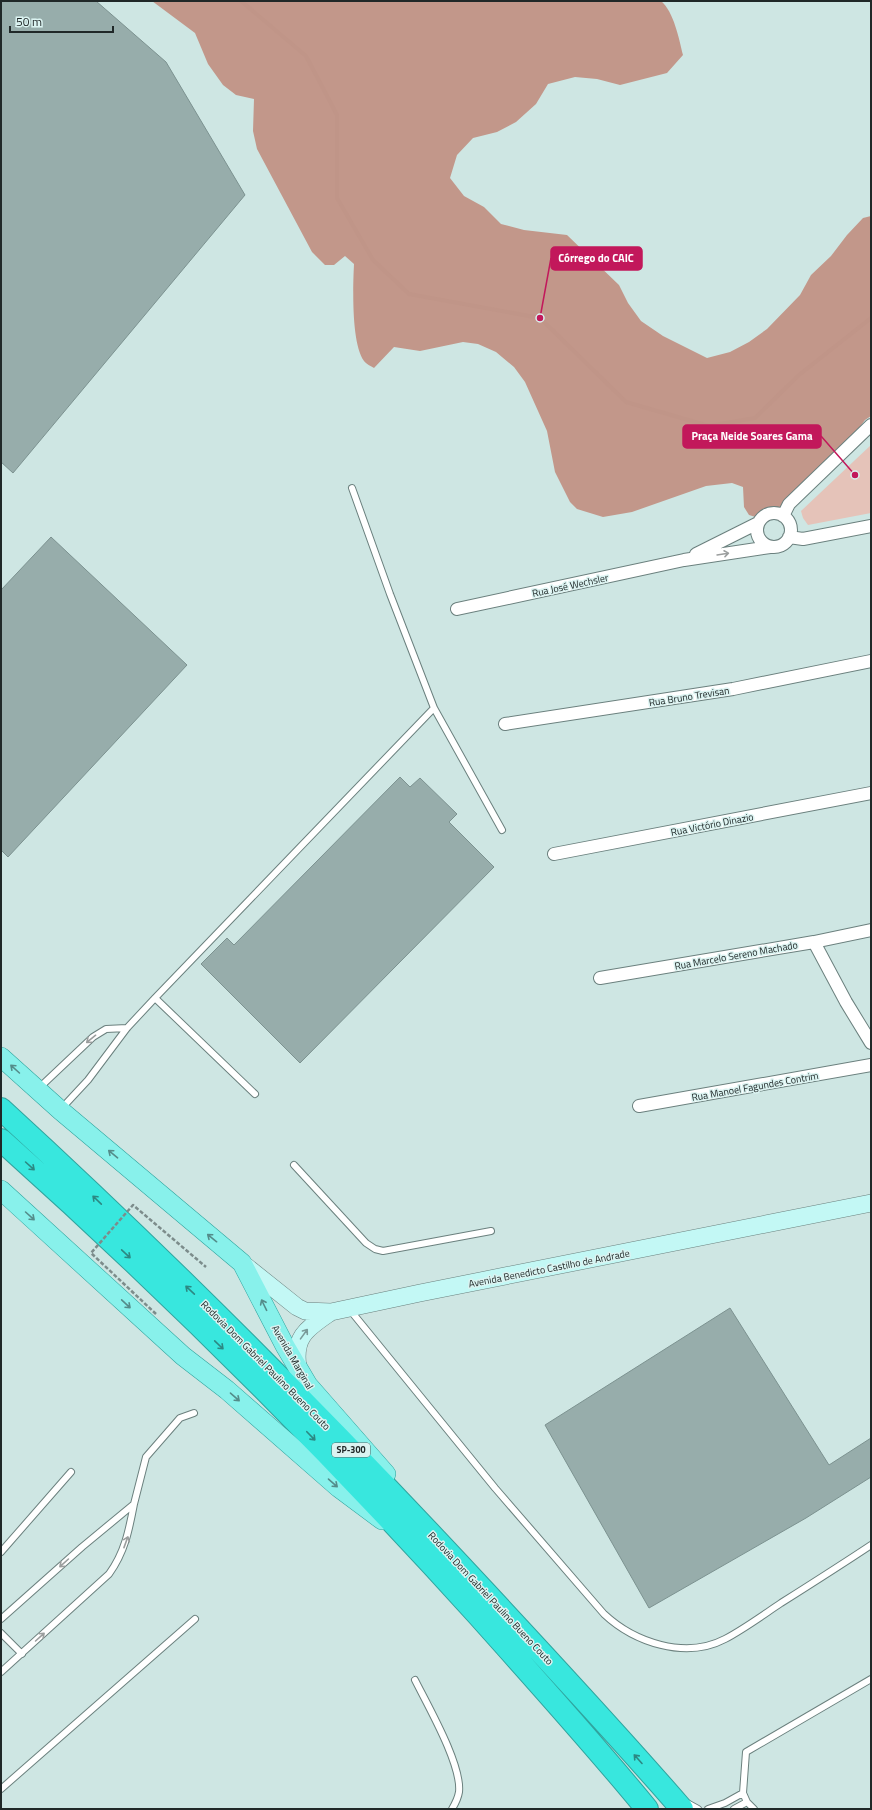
<svg xmlns="http://www.w3.org/2000/svg" width="872" height="1810" font-family="'Titillium Web',sans-serif">
	<style>
		.green { fill: #e5c3b9 }
		.forest { fill: #c2978a }
		.lines { fill: none; stroke-linecap: round; stroke-linejoin: round }
		.stream { stroke: #c09588; stroke-width: 4 }
		.building { fill: #97adab; stroke: #7c9290 }
		.lane-casing { stroke: #6b807e; stroke-width: 8 }
		.street-casing { stroke: #6b807e; stroke-width: 14 }
		.secondary-casing { stroke: #6b807e; stroke-width: 18 }
		.primary-casing { stroke: #30a49e; stroke-width: 20 }
		.highway-casing { stroke: #30a49e; stroke-width: 24 }
		.lane { stroke: #fff; stroke-width: 6 }
		.street { stroke: #fff; stroke-width: 12 }
		.secondary { stroke: #c3f8f5; stroke-width: 17 }
		.primary { stroke: #88f1eb; stroke-width: 19 }
		.highway { stroke: #38e7de; stroke-width: 22 }
		.path-bridge { stroke: #7c8c8b; stroke-width: 2.5; stroke-dasharray: 4 2; stroke-linecap: butt }
		.oneway { stroke: #9b9e9e }
		.oneway2 { stroke: #548c8a }
		.oneway3 { stroke: #2c8883 }
		.oneway4 { stroke: #7a9a99 }
		.labels { text-anchor: middle; stroke-width: 3; stroke-linejoin: round; paint-order: stroke }
		.shield { fill: #dbf3f1; stroke: #586564; stroke-width: 1 }
		.shield-label { font-size: 9px; font-weight: bold; fill: #202828 }
		.street-label { font-size: 10px; fill: #202828; stroke: #dbf3f1 }
		.leader { fill: none; stroke: #c2185b; stroke-width: 1.5 }
		.callout-dot { fill: #c2185b; stroke: #dbf3f1; stroke-width: 1.5 }
		.callout { fill: #c2185b; stroke: #c2185b; stroke-width: 1.5 }
		.callout-label { font-size: 11px; text-anchor: middle; font-weight: bold; fill: #fff }
	</style>
	<rect width="100%" height="100%" fill="#cee6e3"/>
	<path class="green" d="M871,445v68l-63,12 -5,-7 -2,-7z"/>
	<path class="forest" d="M152,1h509c13,11 18,38 22,54l-16,18 -47,12 -23,-6 -22,-2 -27,7 -12,20 -20,18 -19,10 -24,6 -16,17 -7,23 14,18 20,11 17,17 23,6 43,5 52,50 9,18 13,18 22,15 44,22 23,-6 19,-10 18,-13 33,-34 11,-20 20,-19 16,-21 16,-17 8,-2v200l-6,4 -28,38 -62,58 -13,3 -13,-4 -5,-8 -1,-20 -11,-4 -26,3 -74,26 -29,5 -26,-8 -7,-7 -15,-30 -8,-41 -22,-49 -11,-15 -18,-15 -18,-8 -15,-2 -43,9 -26,-4 -20,21c-3,-2 -8,-4 -10,-7 -13,-18 -11,-76 -10,-97l-9,-8 -11,9h-9l-13,-13 -55,-103 -4,-18 1,-32 -18,-4 -13,-10 -15,-21 -13,-31z"/>
	<g class="lines">
		<path class="stream" d="M241,1l65,55 31,59v83l36,62 36,34 131,24 86,84 83,24 46,-8 44,-43 72,-57"/>
	</g>
	<path class="building" d="M1,1h95l70,61 79,133 -232,278 -12,-11z
		M51,537l136,128 -179,192 -7,-7v-260z
		M400,777l10,10 10,-9 37,36 -8,8 45,45 -194,196 -99,-99 26,-26 7,7z
		M730,1308l99,157 42,-27v39l-65,41 -157,90 -104,-183z"/>
	<g class="lines">
		<g class="lane-casing">
			<path id="lane" d="M352,488l38,106 44,114
				M155,998l279,-290 68,122
				M39,1088l54,-51 13,-8 21,-1
				M61,1109l27,-29 39,-52 28,-30 100,96
				M294,1165l72,78 9,6 8,2 108,-20
				M350,1310l145,178 109,126c30,28 81,46 121,25 19,-10 38,-24 56,-36 30,-19 60,-38 90,-58
				M134,1504l12,-47 34,-39 14,-5
				M1,1552l70,-80
				M1,1619l81,-72 52,-43c-5,26 -9,48 -25,70l-108,98
				M1,1633l21,21
				M415,1680c13,26 47,85 44,112 -1,6 -4,12 -7,17
				M1,1789l194,-170
				M687,1803l11,6
				M708,1809l17,-6 18,-10
				M734,1809l13,-7
				M754,1809l-7,-7 -4,-9 3,-41 125,-73"/>
		</g>
		<g class="street-casing">
			<path id="street" d="M757 530a17 17 0 1 1 34 0a17 17 0 1 1-34 0Z
				M783,516l6,-12 82,-79
				M789,537l14,2 68,-13
				M696,554l62,-31
				M457,609l227,-49 86,-13
				M505,724l228,-35 138,-28
				M554,854l317,-61
				M814,942l32,60 25,41
				M600,978l214,-36 57,-12
				M639,1106l232,-41"/>
		</g>
		<g class="secondary-casing">
			<path id="secondary" d="M242,1263l55,44 8,4 26,1 89,-19 451,-90
				M298,1367c-5,-31 10,-39 33,-55"/>
		</g>
		<g class="primary-casing">
			<path id="primary" d="M1,1057l59,53 182,153 43,83 23,39 78,89
				M1,1190l182,166 44,34 112,98 43,32"/>
		</g>
		<g class="highway-casing">
			<path id="highway" d="M1,1109c168,154 328,315 483,482 67,72 134,144 198,218
				M1,1140c168,150 326,308 477,475 57,64 115,128 169,194"/>
		</g>
		<use href="#lane" class="lane"/>
		<use href="#street" class="street"/>
		<use href="#secondary" class="secondary"/>
		<use href="#primary" class="primary"/>
		<use href="#highway" class="highway"/>
		<path class="path-bridge" d="M156,1314l-65,-61 42,-48 73,62"/>
	</g>
	<defs><path id="oneway-shaft" d="M-6 0H5M1.5-3L5.5 0L1.5 3" fill="none" stroke-width="1.6" stroke-linecap="round" stroke-linejoin="round"/></defs>
	<g class="oneway">
		<use href="#oneway-shaft" transform="translate(723 554) rotate(-9)"/>
		<use href="#oneway-shaft" transform="translate(91 1039) rotate(141)"/>
		<use href="#oneway-shaft" transform="translate(126 1542) rotate(-70)"/>
		<use href="#oneway-shaft" transform="translate(64 1563) rotate(138)"/>
		<use href="#oneway-shaft" transform="translate(40 1637) rotate(-42)"/>
	</g>
	<g class="oneway2">
		<use href="#oneway-shaft" transform="translate(15 1069) rotate(-138)"/>
		<use href="#oneway-shaft" transform="translate(113 1154) rotate(-140)"/>
		<use href="#oneway-shaft" transform="translate(30 1216) rotate(42)"/>
		<use href="#oneway-shaft" transform="translate(212 1238) rotate(-141)"/>
		<use href="#oneway-shaft" transform="translate(126 1304) rotate(43)"/>
		<use href="#oneway-shaft" transform="translate(264 1305) rotate(-116)"/>
		<use href="#oneway-shaft" transform="translate(235 1397) rotate(41)"/>
		<use href="#oneway-shaft" transform="translate(333 1483) rotate(41)"/>
	</g>
	<g class="oneway3">
		<use href="#oneway-shaft" transform="translate(30 1166) rotate(42)"/>
		<use href="#oneway-shaft" transform="translate(97 1200) rotate(-136)"/>
		<use href="#oneway-shaft" transform="translate(126 1254) rotate(43)"/>
		<use href="#oneway-shaft" transform="translate(190 1290) rotate(-137)"/>
		<use href="#oneway-shaft" transform="translate(219 1345) rotate(44)"/>
		<use href="#oneway-shaft" transform="translate(311 1436) rotate(46)"/>
		<use href="#oneway-shaft" transform="translate(638 1759) rotate(-132)"/>
	</g>
	<use class="oneway4" href="#oneway-shaft" transform="translate(304 1334) rotate(-54)"/>
	<g class="labels">
		<rect class="shield" x="332" y="1443" width="38" height="14" rx="3"/>
		<g class="shield-label">
			<text x="351" y="1453">SP-300</text>
		</g>
		<g class="street-label">
			<text transform="translate(570 585) rotate(-12)" y="4">Rua José Wechsler</text>
			<text transform="translate(689 696) rotate(-9)" y="4">Rua Bruno Trevisan</text>
			<text transform="translate(712 824) rotate(-11)" y="4">Rua Victório Dinazio</text>
			<text transform="translate(736 955) rotate(-10)" y="4">Rua Marcelo Sereno Machado</text>
			<text transform="translate(755 1086) rotate(-10)" y="4">Rua Manoel Fagundes Contrim</text>
			<text transform="translate(549 1268) rotate(-11)" y="4">Avenida Benedicto Castilho de Andrade</text>
			<text transform="translate(293 1357) rotate(60)" y="4">Avenida Marginal</text>
			<text transform="translate(266 1365) rotate(45)" y="4">Rodovia Dom Gabriel Paulino Bueno Couto</text>
			<text transform="translate(491 1598) rotate(47)" y="4">Rodovia Dom Gabriel Paulino Bueno Couto</text>
		</g>
	</g>
	<path class="leader" d="M540 318L551 258M855 475L821 436"/>
	<g class="callout-dot">
		<circle cx="540" cy="318" r="4"/>
		<circle cx="855" cy="475" r="4"/>
	</g>
	<g class="callout">
		<rect x="551" y="247" width="91" height="23" rx="4"/>
		<rect x="683" y="425" width="138" height="23" rx="4"/>
	</g>
	<g class="callout-label">
		<text x="596" y="262">Córrego do CAIC</text>
		<text x="752" y="440">Praça Neide Soares Gama</text>
	</g>
	<rect width="872" height="1810" fill="none" stroke="#202828" stroke-width="4"/>
	<path d="M10 26v6h103v-6" fill="none" stroke="#202828" stroke-width="2"/>
	<text x="16" y="26" font-size="12" fill="#202828" stroke="#dbf3f1" stroke-width="3" paint-order="stroke">50 m</text>
</svg>
